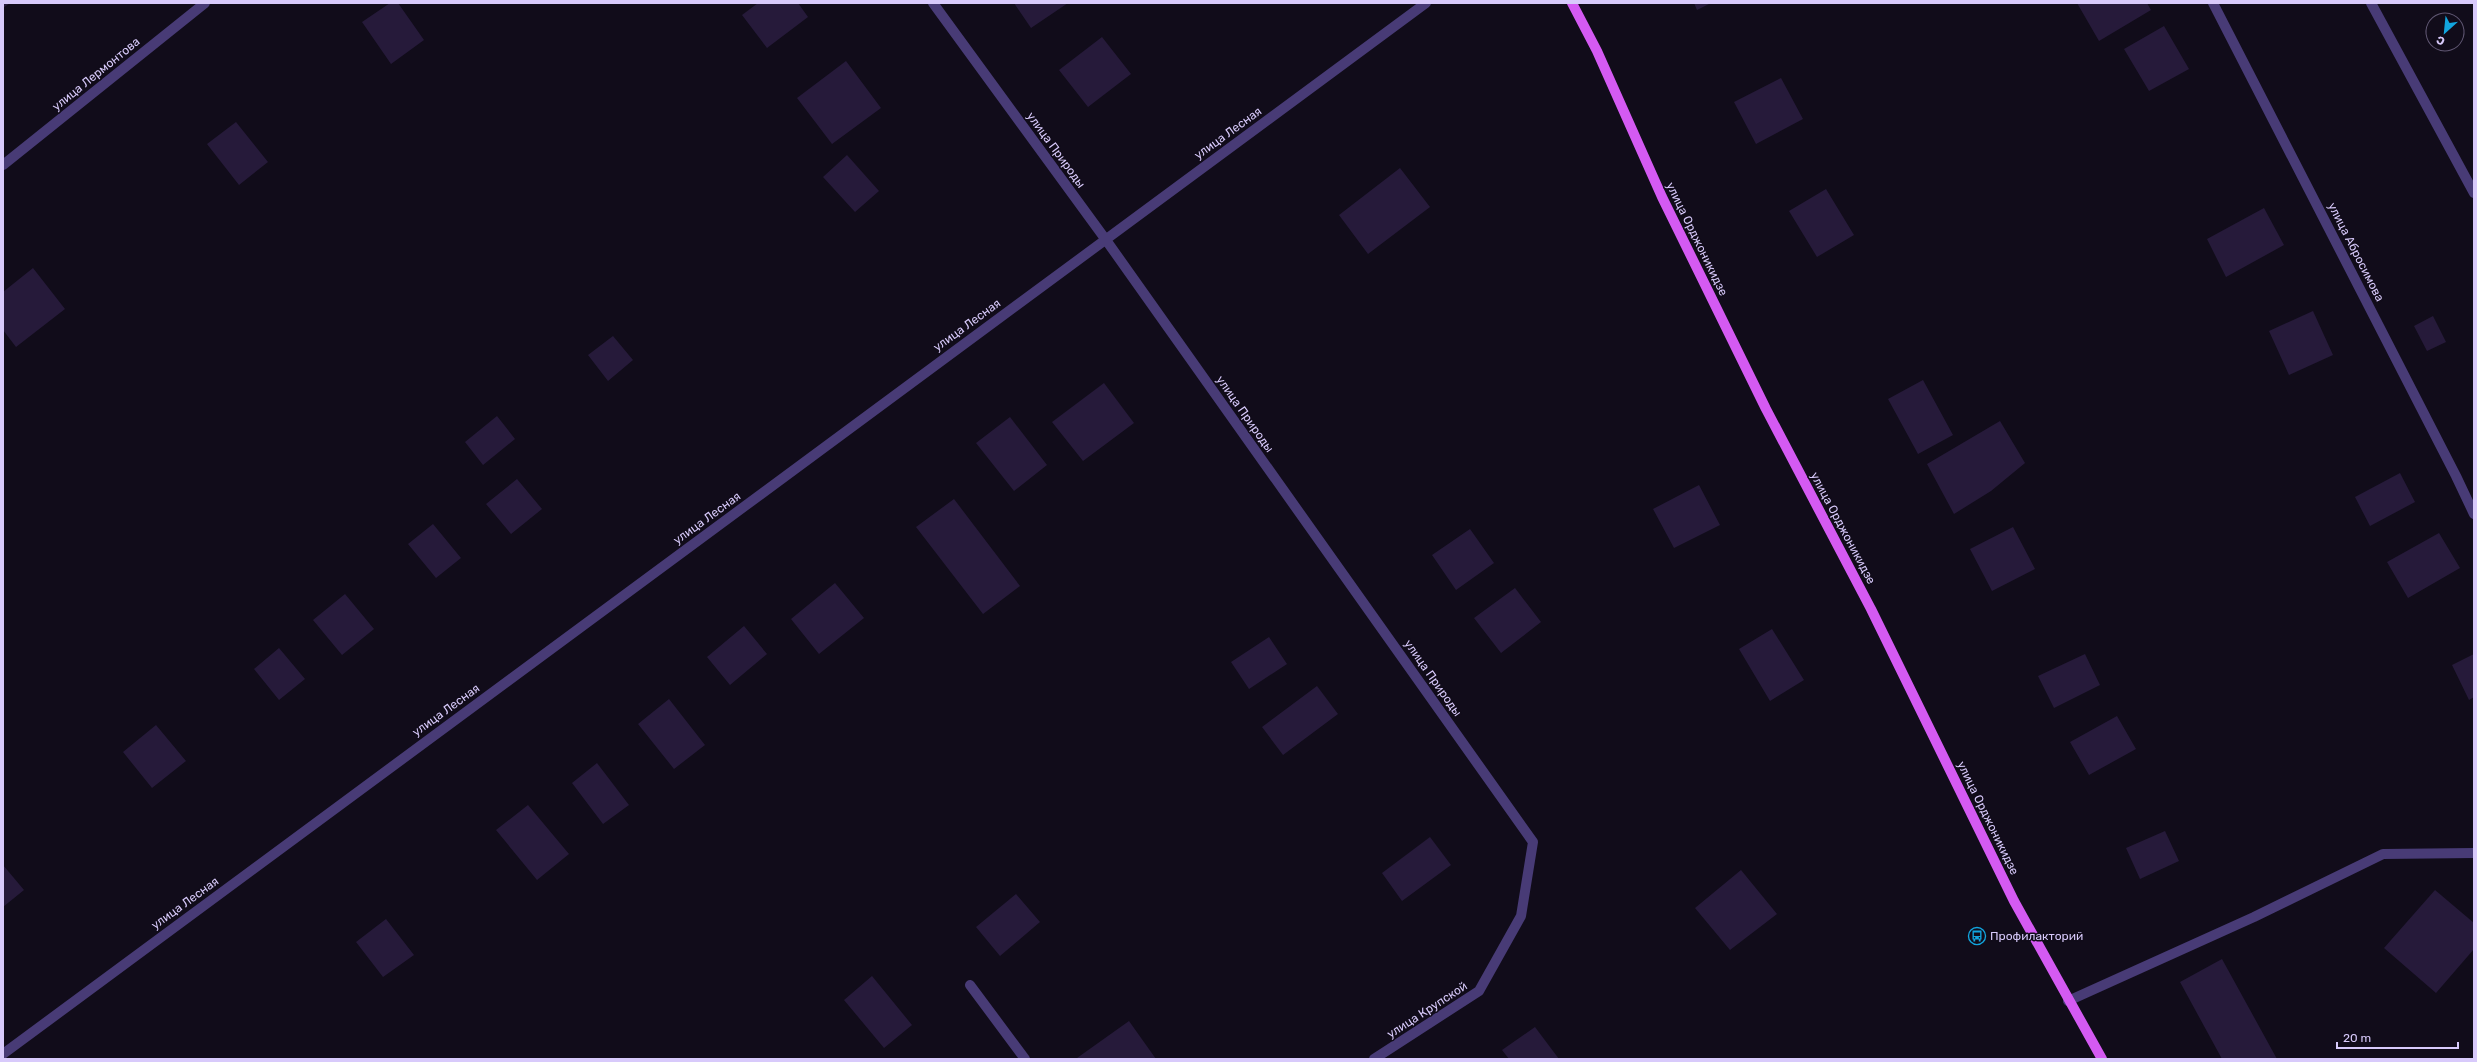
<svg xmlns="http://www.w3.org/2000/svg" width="2477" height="1062" font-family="Rubik,sans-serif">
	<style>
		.building { fill: #261a3a }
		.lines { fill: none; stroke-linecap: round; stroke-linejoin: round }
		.minor { stroke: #483b76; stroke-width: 10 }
		.major { stroke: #d45af2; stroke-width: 10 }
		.labels { text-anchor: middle; stroke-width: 3; stroke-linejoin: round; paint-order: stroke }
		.street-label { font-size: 12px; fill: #d8cafb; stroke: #110c1a }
		.poi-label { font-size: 12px; fill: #d8cafb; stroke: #110c1a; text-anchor: start }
	</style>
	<rect width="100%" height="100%" fill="#110c1a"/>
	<path class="building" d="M3,3h7l-7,5z
		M390,3h8l26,37 -33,24 -29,-42z
		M758,3h40l10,14 -41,31 -25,-33z
		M1014,3h54l-37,25z
		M1694,3h17l-14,7z
		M2077,3h70l4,7 -52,31z
		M2164,26l25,43 -40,22 -25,-42z
		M1102,37l29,37 -43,33 -29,-37z
		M846,61l35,47 -49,36 -35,-46z
		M1781,78l22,41 -47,25 -22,-42z
		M236,122l32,40 -29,23 -32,-41z
		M847,155l32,36 -24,21 -32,-35z
		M1400,168l30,39 -62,47 -29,-39z
		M1826,189l28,46 -37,22 -28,-46z
		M2264,208l20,37 -58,32 -19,-38z
		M33,268l32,41 -49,38 -13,-17v-38z
		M2313,311l20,44 -44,20 -20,-44z
		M2433,316l13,26 -19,9 -13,-25z
		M613,336l20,24 -25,21 -20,-26z
		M1923,380l30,55 -35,19 -30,-55z
		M1104,383l30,40 -51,38 -31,-39z
		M497,416l18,23 -32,26 -18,-23z
		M1010,417l37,48 -33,26 -38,-48z
		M2000,421l25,42 -34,28 -37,23 -27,-50z
		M2400,473l15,29 -45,24 -15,-29z
		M517,479l25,30 -31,25 -25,-30z
		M1699,485l21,40 -46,23 -21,-39z
		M954,499l66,87 -37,28 -67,-87z
		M433,524l28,34 -25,20 -28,-34z
		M2013,527l22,42 -43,22 -22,-42z
		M1470,529l24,34 -38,27 -24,-35z
		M2439,533l21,35 -52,30 -21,-36z
		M835,583l29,35 -45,36 -28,-35z
		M1515,588l26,34 -40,31 -27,-35z
		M345,594l29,35 -32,26 -29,-35z
		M744,626l23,28 -37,31 -23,-28z
		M1772,629l32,51 -34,21 -31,-52z
		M1269,637l18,27 -38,25 -18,-27z
		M279,648l26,31 -26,21 -25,-31z
		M2085,654l15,31 -46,23 -16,-32z
		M2474,654v43l-5,3 -17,-35z
		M1317,686l21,28 -55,41 -21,-28z
		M669,699l36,46 -31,24 -36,-45z
		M2117,716l19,33 -47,26 -19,-33z
		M156,725l30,36 -34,27 -29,-36z
		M597,763l32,42 -26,19 -31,-41z
		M528,805l41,49 -32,26 -41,-50z
		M2165,831l14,30 -39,18 -14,-31z
		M1430,837l21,28 -49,36 -20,-28z
		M3,865l21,25 -21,17z
		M1741,870l36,44 -47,36 -35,-42z
		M2435,890l39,33v26l-38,44 -52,-45z
		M1016,894l24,28 -40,34 -24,-29z
		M386,919l28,36 -31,22 -27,-35z
		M2222,959l55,100h-55l-42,-77z
		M872,976l40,49 -28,23 -40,-48z
		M1129,1021l27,38h-78l-1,-1z
		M1535,1027l24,32h-50l-7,-9z"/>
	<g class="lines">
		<path class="minor" d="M933,3l173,237 427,602 -12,74 -42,75 -105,68
			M2213,3l243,473 18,38
			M2371,3l103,190
			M3,165l202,-162
			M970,985l55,74
			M2068,1001l186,-84 129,-63 91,-1
			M3,1054l1423,-1051"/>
		<path class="major" d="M1572,3l25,48 65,146 104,212 105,200 143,292 88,158"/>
	</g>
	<defs>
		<g id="bus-ring" transform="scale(0.9)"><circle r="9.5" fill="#110c1a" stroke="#12a5de" stroke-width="1.5"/><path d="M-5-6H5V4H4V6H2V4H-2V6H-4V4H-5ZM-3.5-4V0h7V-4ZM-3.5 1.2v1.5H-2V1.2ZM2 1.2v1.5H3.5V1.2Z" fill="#12a5de"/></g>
	</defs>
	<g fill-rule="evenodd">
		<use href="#bus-ring" x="1977" y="936"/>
	</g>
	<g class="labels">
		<g class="street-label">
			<text transform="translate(96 74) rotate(-39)" y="4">улица Лермонтова</text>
			<text transform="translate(1228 133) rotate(-36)" y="4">улица Лесная</text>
			<text transform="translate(1056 150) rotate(54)" y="4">улица Природы</text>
			<text transform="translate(1697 239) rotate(64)" y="4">улица Орджоникидзе</text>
			<text transform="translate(2356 252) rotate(63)" y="4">улица Абросимова</text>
			<text transform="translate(967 325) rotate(-36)" y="4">улица Лесная</text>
			<text transform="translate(1245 414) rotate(55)" y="4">улица Природы</text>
			<text transform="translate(707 518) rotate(-36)" y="4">улица Лесная</text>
			<text transform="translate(1843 528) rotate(62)" y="4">улица Орджоникидзе</text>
			<text transform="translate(1433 678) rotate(55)" y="4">улица Природы</text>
			<text transform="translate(446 710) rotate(-36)" y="4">улица Лесная</text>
			<text transform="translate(1988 818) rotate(64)" y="4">улица Орджоникидзе</text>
			<text transform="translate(185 903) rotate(-36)" y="4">улица Лесная</text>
			<text transform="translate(1427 1010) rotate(-33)" y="4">улица Крупской</text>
		</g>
		<g class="poi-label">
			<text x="1990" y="940">Профилакторий</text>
		</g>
	</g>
	<rect width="2477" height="1062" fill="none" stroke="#d8cafb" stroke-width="8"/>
	<g transform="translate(2445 32) rotate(207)"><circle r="19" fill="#110c1a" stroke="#615874"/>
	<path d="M0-3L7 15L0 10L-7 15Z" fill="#12a5de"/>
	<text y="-6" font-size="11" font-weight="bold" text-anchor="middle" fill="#d8cafb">С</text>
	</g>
	<path d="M2337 1042v6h121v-6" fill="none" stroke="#d8cafb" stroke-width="2"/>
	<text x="2343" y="1042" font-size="12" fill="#d8cafb" stroke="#110c1a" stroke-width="3" paint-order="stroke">20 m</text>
</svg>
